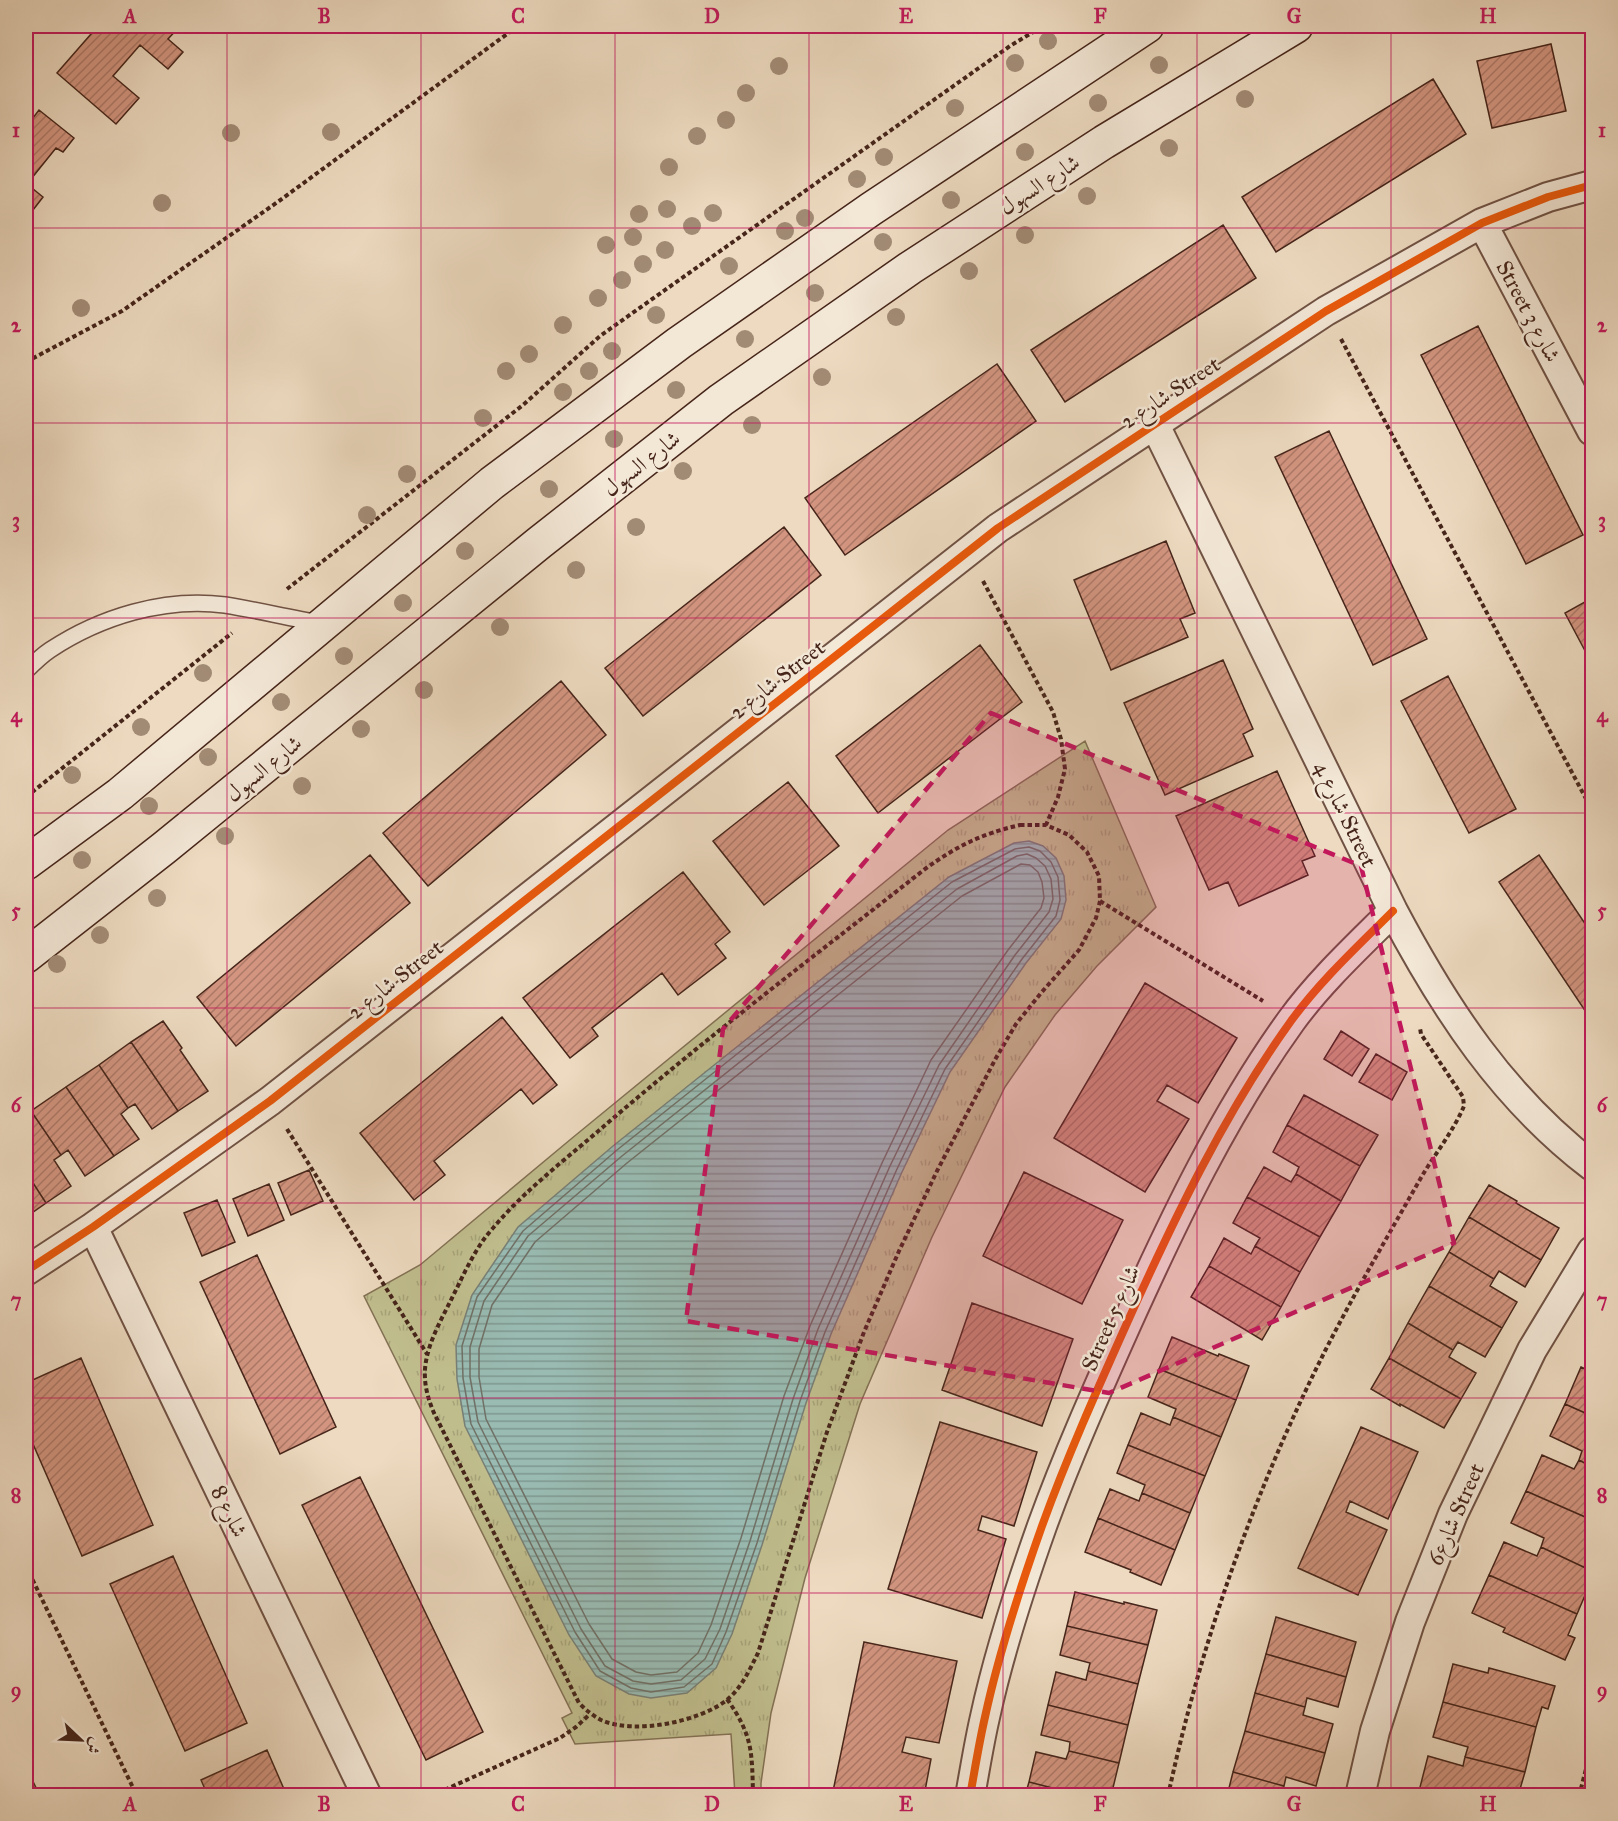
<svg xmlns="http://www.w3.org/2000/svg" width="1618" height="1821" font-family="'IM FELL Great Primer',Amiri,serif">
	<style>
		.park { fill: url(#park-tufts); stroke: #837154; stroke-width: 1.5 }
		.water { fill: url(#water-rules); stroke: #787f75; stroke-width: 1.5 }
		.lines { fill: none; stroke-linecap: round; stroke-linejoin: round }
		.shore { stroke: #707066; stroke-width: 1.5 }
		.building { fill: url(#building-hatch); stroke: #46251a; stroke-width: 1.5 }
		.lane-casing { stroke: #705244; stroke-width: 18 }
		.street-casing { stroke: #705244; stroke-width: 32 }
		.secondary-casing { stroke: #46251a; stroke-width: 36 }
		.path { stroke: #46251a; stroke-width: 4; stroke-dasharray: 4.5 3; stroke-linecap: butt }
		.lane { stroke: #f3e7d6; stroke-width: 15 }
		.street { stroke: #f3e7d6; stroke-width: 28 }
		.secondary { stroke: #f3e7d6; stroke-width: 33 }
		.cycleway-casing { stroke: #f3e7d6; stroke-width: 11 }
		.cycleway { stroke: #e8590c; stroke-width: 8 }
		.tree { fill: #a28b75 }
		.marked { fill: #c2185b; fill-opacity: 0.2; stroke: #c2185b; stroke-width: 4.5; stroke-dasharray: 12 8; stroke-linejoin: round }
		.grid { fill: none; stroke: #c2185b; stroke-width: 1.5; stroke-opacity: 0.55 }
		.labels { text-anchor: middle; stroke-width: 5; stroke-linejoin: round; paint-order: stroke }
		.street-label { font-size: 22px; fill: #46251a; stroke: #f3e7d6 }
		.neatline { fill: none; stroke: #c2185b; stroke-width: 2 }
		.grid-label { font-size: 20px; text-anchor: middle; font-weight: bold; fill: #c2185b }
	</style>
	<defs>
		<pattern id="park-tufts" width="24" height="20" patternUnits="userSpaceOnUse" patternTransform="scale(1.5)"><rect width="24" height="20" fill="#c0bd8d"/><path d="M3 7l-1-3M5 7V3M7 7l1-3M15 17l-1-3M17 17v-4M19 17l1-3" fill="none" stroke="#a6a279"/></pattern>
		<pattern id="water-rules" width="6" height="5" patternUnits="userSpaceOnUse" patternTransform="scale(1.5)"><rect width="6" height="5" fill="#99bbb2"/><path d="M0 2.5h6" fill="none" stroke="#7f9890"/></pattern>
		<pattern id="building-hatch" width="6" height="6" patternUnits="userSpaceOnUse" patternTransform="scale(1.5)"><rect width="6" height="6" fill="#d39580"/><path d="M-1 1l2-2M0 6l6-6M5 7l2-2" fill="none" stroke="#ad7968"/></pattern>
	</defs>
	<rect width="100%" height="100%" fill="#eddac0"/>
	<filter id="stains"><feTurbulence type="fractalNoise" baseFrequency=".00333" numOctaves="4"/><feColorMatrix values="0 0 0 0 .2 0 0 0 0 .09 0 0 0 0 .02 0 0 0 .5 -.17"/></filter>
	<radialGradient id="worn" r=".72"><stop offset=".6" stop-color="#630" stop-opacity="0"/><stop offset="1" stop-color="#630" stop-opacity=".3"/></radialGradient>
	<path class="park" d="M1085,741l71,166 -59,59 -42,49 -50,72 -73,150 -72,167 -55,174 -34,135 -10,70v12h-26l-4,-61 -156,10 -13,-26 10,-5 -208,-417 56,-31 151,-126 377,-309z"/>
	<path class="water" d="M1029,841l14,5 13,12 8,18 2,24 -5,19 -35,44 -76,109 -48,100 -71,162 -25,69 -44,142 -30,89 -16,34 -29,25 -36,5 -22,-4 -33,-18 -27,-41 -104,-209 -8,-47 -1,-34 16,-50 46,-68 95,-81 336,-269 65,-34z"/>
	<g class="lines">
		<path class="shore" d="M1029,847l11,4 11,11 7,15 2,23 -4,16 -34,43 -77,110 -48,100 -72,163 -25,69 -43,142 -31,89 -14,32 -28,23 -33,5 -20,-4 -31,-17 -25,-39 -104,-208 -8,-46 -1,-32 15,-49 46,-66 94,-81 335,-268 63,-33z
			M1027,854l9,4 9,8 6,13 2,20 -4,13 -34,43 -76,110 -49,101 -72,163 -25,70 -43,142 -30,88 -15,30 -24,21 -30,4 -18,-3 -28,-15 -24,-37 -103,-207 -8,-45v-30l14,-46 44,-65 94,-80 335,-267 60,-33z
			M1021,864l9,1 8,7 4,10 2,16 -3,10 -33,42 -77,110 -49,103 -72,163 -26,70 -43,142 -30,87 -13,28 -21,19 -26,3 -15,-3 -24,-13 -23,-35 -103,-205 -7,-42v-28l13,-44 43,-63 92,-79 335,-267z"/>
	</g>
	<path class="building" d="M98,26h82l-12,13 15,13 -15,17 -28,-24 -27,31 26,22 -23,26 -59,-51z
		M1588,26h4v44z
		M1551,44l15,67 -74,17 -15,-67z
		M1433,79l33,55 -190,118 -34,-55z
		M39,110l35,28 -11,14 -7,-4 -29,36 16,13 -17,22v-92z
		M1223,225l33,53 -191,124 -34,-52z
		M1478,326l105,209 -57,29 -105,-209z
		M997,364l39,57 -191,134 -40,-57z
		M1329,431l98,208 -54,26 -98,-208z
		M784,527l37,48 -178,141 -38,-48z
		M1166,541l29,72 -15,6 8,18 -77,33 -37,-90z
		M1592,598v66l-27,-51z
		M980,645l42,57 -144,111 -42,-57z
		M1223,660l30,69 -10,5 10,22 -88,39 -41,-92z
		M1448,676l68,133 -47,24 -68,-132z
		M561,681l45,54 -178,151 -45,-53z
		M1277,771l38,85 -13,5 6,14 -69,31 -11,-24 -19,8 -33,-74z
		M788,782l51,64 -75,59 -51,-64z
		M370,855l40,48 -174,143 -39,-49z
		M1539,855l53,79v87l-93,-139z
		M683,872l47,60 -15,12 11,14 -48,37 -16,-22 -70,55 6,8 -28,22 -47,-60z
		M1145,983l92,55 -39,65 -31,-18 -10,16 32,18 -44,73 -91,-54z
		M502,1017l55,68 -24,19 -12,-15 -87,72 11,14 -31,25 -54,-67z
		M163,1021l19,27 -2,2 28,41 -30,20 -47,-69z
		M1341,1031l28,18 -17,27 -28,-17z
		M131,1042l47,69 -26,18 -17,-25 -7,4 -29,-43z
		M1376,1054l31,18 -15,28 -33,-18z
		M99,1065l29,43 -7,6 18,25 -25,17 -48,-69z
		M66,1087l48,69 -29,20 -17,-26 -7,5 -30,-44z
		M1304,1095l74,40 -18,31 -73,-41z
		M31,1111l30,44 -7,5 17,26 -25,17 -20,-31v-56z
		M1287,1125l73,41 -19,35 -45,-27 3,-7 -26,-15z
		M1264,1167l27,15 5,-8 45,27 -21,36 -73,-40z
		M309,1170l14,31 -32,14 -13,-32z
		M26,1172l20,31 -20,14z
		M1024,1172l99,48 -41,84 -99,-48z
		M269,1184l15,36 -36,16 -15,-37z
		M1489,1185l28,16 -1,2 43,25 -18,32 -72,-43z
		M1247,1197l73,40 -20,35 -45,-26 5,-8 -27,-15z
		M217,1200l18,42 -33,14 -18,-43z
		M1469,1217l72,43 -16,27 -26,-16 -5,8 -45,-27z
		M1224,1238l27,16 4,-8 45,26 -19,35 -72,-41z
		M1449,1252l45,27 -4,7 27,16 -15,26 -73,-42z
		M257,1255l79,172 -56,27 -80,-172z
		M1209,1266l72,41 -19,33 -71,-43z
		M1429,1286l73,42 -17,29 -27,-15 -5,8 -45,-27z
		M972,1303l101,36 -31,87 -100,-36z
		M1408,1323l45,27 -4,7 27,16 -15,26 -72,-41z
		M1172,1337l46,19 1,-2 30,12 -13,34 -77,-31z
		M81,1358l72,167 -71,31 -56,-128v-45z
		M1389,1358l72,41 -17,29 -44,-24v2l-29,-17z
		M1581,1367l11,5v44l-27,-12z
		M1159,1369l77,31 -15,37 -48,-20 3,-8 -28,-12z
		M1565,1404l27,12v51l-13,-7 3,-9 -32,-15z
		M1141,1413l29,12 3,-8 48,20 -16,39 -77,-31z
		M940,1422l97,30 -23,74 -32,-10 -4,14 28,9 -24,79 -94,-29z
		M1361,1427l57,25 -30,67 -38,-18 -4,11 41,18 -29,65 -60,-27z
		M1128,1445l77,31 -15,37 -48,-20 3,-8 -28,-12z
		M1542,1455l32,14 5,-9 13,7v53l-66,-29z
		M360,1477l123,255 -57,28 -124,-255z
		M1110,1489l29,12 3,-8 48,20 -15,37 -77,-32z
		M1526,1491l66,29v51l-51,-24 3,-9 -33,-15z
		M1098,1518l77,32 -14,35 -31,-13 1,-2 -46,-18z
		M1504,1542l33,14 4,-9 51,24v8l-15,35 -88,-39z
		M173,1556l74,167 -62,28 -75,-167z
		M1489,1575l88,39 -9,21 7,3 -10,22 -62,-28 2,-4 -33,-15z
		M1075,1592l49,12v-2l33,8 -9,35 -81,-19z
		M1276,1617l80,25 -10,35 -80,-23z
		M1067,1626l81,19 -10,39 -50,-13 2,-8 -30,-8z
		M864,1642l93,19 -18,82 -33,-6 -4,15 29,7 -7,37h-92z
		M1266,1654l80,23 -8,30 -31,-9 -2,9 -50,-14z
		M1453,1664l35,9 1,-5 66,18 -7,23 -6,-2 -6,20 -93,-25z
		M1088,1671l50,13 -10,41 -80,-20 8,-33 30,8z
		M1255,1693l50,14 -2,8 30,9 -8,29 -80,-22z
		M1443,1702l93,25 -11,45 -60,-15 3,-10 -35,-10z
		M1048,1705l80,20 -9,38 -50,-12 1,-9 -29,-7z
		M1245,1731l80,22 -9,33 -30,-9 -2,9 -51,-14z
		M267,1750l20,46h-79l-7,-16z
		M1069,1751l50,12 -8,33h-27l-55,-14 7,-30 30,7z
		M1428,1756l35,10 2,-9 60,15 -7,24 -100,-1z
		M26,1767l14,29h-14z
		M1233,1772l51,14 -2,8 4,2h-59z
		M1029,1782l55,14h-59z
		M715,1789l1,7h-33z"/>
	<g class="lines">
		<g class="lane-casing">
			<path id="lane" d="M26,671c7,-7 15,-15 24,-21 50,-33 114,-53 175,-45 32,5 64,13 95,18"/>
		</g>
		<g class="street-casing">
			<path id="street" d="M1482,223l110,208
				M1154,423l239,488c52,98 110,187 199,255
				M93,1227l274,569
				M26,1271l67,-44 177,-126 728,-573 328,-217 156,-88 66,-26 44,-12
				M970,1796c5,-27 9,-53 15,-79 14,-65 35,-129 57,-191 25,-69 55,-136 85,-203 47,-104 97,-209 164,-302 29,-40 67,-75 102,-110
				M1360,1796l15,-65 35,-109 43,-108 79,-164 60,-99"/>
		</g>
		<g class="secondary-casing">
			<path id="secondary" d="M26,863l94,-69 372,-311 187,-140 192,-134 276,-183
				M26,956l138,-108 375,-305 182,-143 189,-132 194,-126 192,-116"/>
		</g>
		<path class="path" d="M1341,339l251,471
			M26,362l96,-51 157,-110 239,-175
			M983,581l70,131 8,27 4,30 -7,28 -12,28
			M287,589l236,-184 77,-69 410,-290 33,-20
			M26,797l206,-164
			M1020,825h26l23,10 18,17 12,24 1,25 -4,17 -17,32 -38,43 -25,31 -20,34 -59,113 -38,80 -35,81 -37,100 -69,221c-8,16 -16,34 -30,46 -28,23 -94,36 -127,21 -9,-5 -15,-10 -22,-17l-145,-290c-6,-14 -10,-28 -9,-44 2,-25 16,-49 27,-71 12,-24 23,-50 41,-70 32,-38 73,-69 110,-101 104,-90 214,-173 322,-258 32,-23 56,-35 95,-44z
			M1100,901l163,100
			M287,1129l140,225
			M26,1566l111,230
			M727,1699c26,37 25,53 26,97
			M431,1796l129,-58 16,-11 14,-13
			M1168,1796c33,-154 86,-304 157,-445 30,-59 64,-117 97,-175 13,-22 32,-46 42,-70l-1,-9 -42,-63 -1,-6
			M1579,1796l13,-50"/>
		<use href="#lane" class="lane"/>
		<use href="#street" class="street"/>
		<use href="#secondary" class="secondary"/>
		<g class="cycleway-casing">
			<path id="cycleway" d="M26,1271l67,-44 177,-126 728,-573 328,-217 156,-88 66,-26 44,-12
				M970,1796c5,-27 9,-53 15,-79 14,-65 35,-129 57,-191 25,-69 55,-136 85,-203 47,-104 97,-209 164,-302 29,-40 67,-75 102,-110"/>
		</g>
		<use href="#cycleway" class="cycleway"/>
	</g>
	<g class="tree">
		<circle cx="1048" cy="41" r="9"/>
		<circle cx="1015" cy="63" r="9"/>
		<circle cx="1159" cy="65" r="9"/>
		<circle cx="779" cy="66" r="9"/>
		<circle cx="746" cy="93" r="9"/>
		<circle cx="1245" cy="99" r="9"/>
		<circle cx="1098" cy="103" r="9"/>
		<circle cx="955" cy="108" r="9"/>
		<circle cx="726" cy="120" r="9"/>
		<circle cx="331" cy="132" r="9"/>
		<circle cx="231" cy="133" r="9"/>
		<circle cx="697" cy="136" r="9"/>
		<circle cx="1169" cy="148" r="9"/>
		<circle cx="1025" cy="152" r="9"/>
		<circle cx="884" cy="157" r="9"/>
		<circle cx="669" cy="167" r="9"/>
		<circle cx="857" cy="179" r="9"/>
		<circle cx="1087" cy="196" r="9"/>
		<circle cx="951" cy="200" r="9"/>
		<circle cx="162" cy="203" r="9"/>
		<circle cx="667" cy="209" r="9"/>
		<circle cx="713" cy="213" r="9"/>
		<circle cx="639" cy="214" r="9"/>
		<circle cx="805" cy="218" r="9"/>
		<circle cx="692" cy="226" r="9"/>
		<circle cx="785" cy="231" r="9"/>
		<circle cx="1025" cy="235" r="9"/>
		<circle cx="633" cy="237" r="9"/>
		<circle cx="883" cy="242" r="9"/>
		<circle cx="606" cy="245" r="9"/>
		<circle cx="665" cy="250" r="9"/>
		<circle cx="643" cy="264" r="9"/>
		<circle cx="729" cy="266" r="9"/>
		<circle cx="969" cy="271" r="9"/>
		<circle cx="622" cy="280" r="9"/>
		<circle cx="815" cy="293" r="9"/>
		<circle cx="598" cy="298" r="9"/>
		<circle cx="81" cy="308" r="9"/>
		<circle cx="656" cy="315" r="9"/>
		<circle cx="896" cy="317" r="9"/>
		<circle cx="563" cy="325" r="9"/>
		<circle cx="745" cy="339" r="9"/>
		<circle cx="612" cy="351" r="9"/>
		<circle cx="529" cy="354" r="9"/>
		<circle cx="506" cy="371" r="9"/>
		<circle cx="589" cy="371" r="9"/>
		<circle cx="822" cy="377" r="9"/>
		<circle cx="676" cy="390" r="9"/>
		<circle cx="563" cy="392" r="9"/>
		<circle cx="483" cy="418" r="9"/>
		<circle cx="752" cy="425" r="9"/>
		<circle cx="614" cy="439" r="9"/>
		<circle cx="683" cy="471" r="9"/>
		<circle cx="407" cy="474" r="9"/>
		<circle cx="549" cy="489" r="9"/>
		<circle cx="367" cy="515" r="9"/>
		<circle cx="636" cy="527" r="9"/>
		<circle cx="465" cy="551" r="9"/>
		<circle cx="576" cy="570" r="9"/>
		<circle cx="403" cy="603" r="9"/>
		<circle cx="500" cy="627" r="9"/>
		<circle cx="344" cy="656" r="9"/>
		<circle cx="203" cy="673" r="9"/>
		<circle cx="424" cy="690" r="9"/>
		<circle cx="281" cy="702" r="9"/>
		<circle cx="141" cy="727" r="9"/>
		<circle cx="361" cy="729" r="9"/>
		<circle cx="208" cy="757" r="9"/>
		<circle cx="72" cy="775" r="9"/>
		<circle cx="302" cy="786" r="9"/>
		<circle cx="149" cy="806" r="9"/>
		<circle cx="225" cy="836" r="9"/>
		<circle cx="82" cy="860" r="9"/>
		<circle cx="157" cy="898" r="9"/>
		<circle cx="100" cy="935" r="9"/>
		<circle cx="57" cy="964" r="9"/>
	</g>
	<path class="marked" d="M991,713l370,153 93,377 -345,150 -423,-72 37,-292z"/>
	<path class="grid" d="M227,26v1770M421,26v1770M615,26v1770M809,26v1770M1003,26v1770M1197,26v1770M1391,26v1770M26,228h1566M26,423h1566M26,618h1566M26,813h1566M26,1008h1566M26,1203h1566M26,1398h1566M26,1593h1566"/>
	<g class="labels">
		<g class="street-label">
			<text transform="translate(1039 184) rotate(-33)" y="8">شارع السهول</text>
			<text transform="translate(1529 311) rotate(62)" y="8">Street شارع 3</text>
			<text transform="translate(1170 392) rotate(-33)" y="8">شارع 2 Street</text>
			<text transform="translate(641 463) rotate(-38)" y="8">شارع السهول</text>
			<text transform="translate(777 679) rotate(-38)" y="8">شارع 2 Street</text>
			<text transform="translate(263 768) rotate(-39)" y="8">شارع السهول</text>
			<text transform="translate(1346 814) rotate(64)" y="8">شارع 4 Street</text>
			<text transform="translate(395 979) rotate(-38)" y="8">شارع 2 Street</text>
			<text transform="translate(1110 1318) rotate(-66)" y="8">Street شارع 5</text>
			<text transform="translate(230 1511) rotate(64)" y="8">شارع 8</text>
			<text transform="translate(1455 1514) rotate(-66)" y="8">شارع6 Street</text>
		</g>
	</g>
	<rect width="1618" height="1821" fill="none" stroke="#eddac0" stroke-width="66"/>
	<g transform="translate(81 1740) rotate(113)" stroke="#f3e7d6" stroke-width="4.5" paint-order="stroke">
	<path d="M0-4.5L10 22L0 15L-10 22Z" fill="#46251a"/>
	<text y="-9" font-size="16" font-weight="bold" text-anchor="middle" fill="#46251a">ش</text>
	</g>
	<rect x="33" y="33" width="1552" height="1755" class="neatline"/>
	<g class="grid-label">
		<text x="130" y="23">A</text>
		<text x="324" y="23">B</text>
		<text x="518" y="23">C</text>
		<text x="712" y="23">D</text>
		<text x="906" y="23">E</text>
		<text x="1100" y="23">F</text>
		<text x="1294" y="23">G</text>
		<text x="1488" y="23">H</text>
		<text x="16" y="137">1</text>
		<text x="1602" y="137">1</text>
		<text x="16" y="332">2</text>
		<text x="1602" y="332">2</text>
		<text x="16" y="527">3</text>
		<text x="1602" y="527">3</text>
		<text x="16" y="722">4</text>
		<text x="1602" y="722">4</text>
		<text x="16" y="917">5</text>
		<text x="1602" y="917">5</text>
		<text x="16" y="1112">6</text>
		<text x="1602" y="1112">6</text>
		<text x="16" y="1307">7</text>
		<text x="1602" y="1307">7</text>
		<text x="16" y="1502">8</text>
		<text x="1602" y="1502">8</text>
		<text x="16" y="1697">9</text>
		<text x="1602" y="1697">9</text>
		<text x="130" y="1811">A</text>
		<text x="324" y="1811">B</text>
		<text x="518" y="1811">C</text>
		<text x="712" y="1811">D</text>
		<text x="906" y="1811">E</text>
		<text x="1100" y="1811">F</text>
		<text x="1294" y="1811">G</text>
		<text x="1488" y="1811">H</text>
	</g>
	<rect width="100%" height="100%" filter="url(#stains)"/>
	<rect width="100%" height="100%" fill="url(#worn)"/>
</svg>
